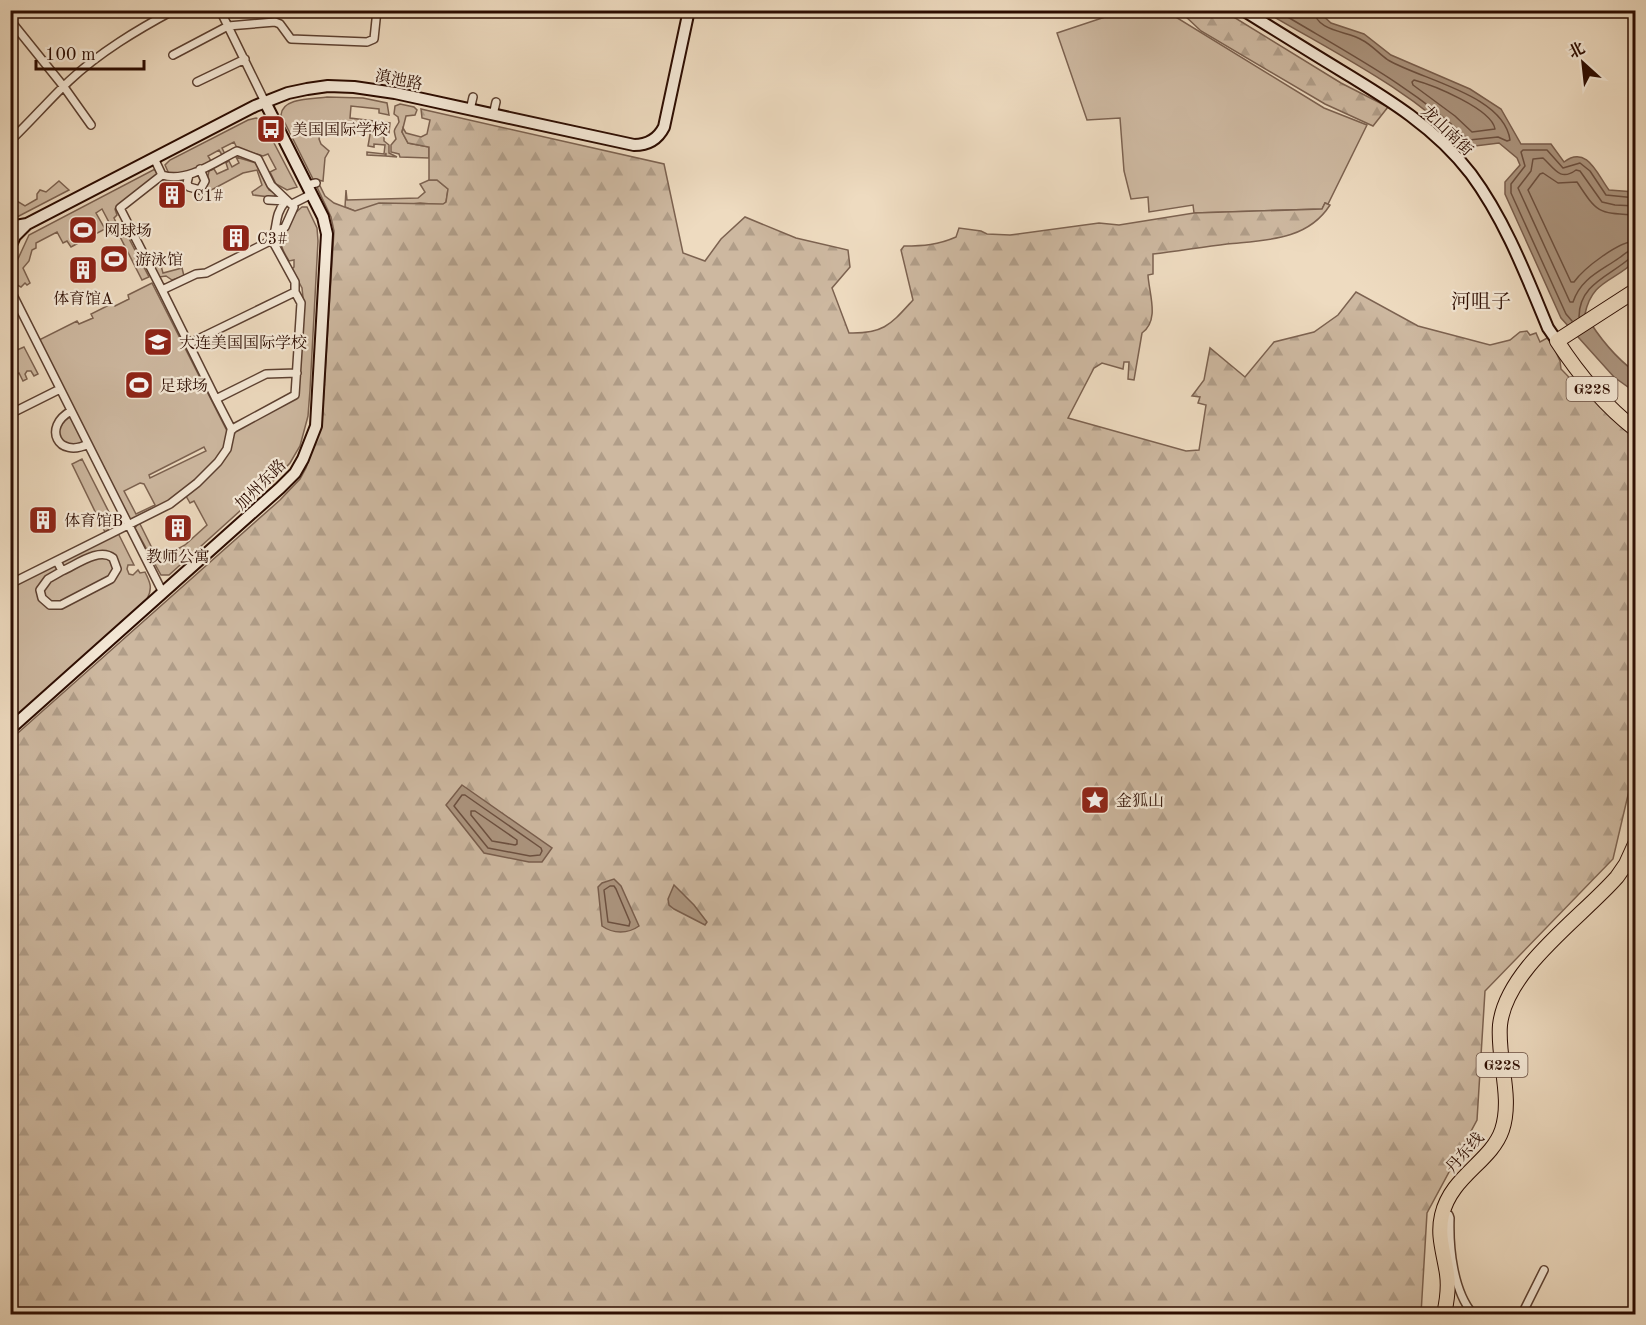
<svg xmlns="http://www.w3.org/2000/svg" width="1646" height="1325" font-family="'Old Standard TT','Noto Serif SC',serif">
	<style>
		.green { fill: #cdb8a0; stroke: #7c6250; stroke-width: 1.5; fill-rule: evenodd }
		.forest { fill: url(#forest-firs); stroke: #7c6250; stroke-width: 1.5 }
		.water { fill: #ac957f; stroke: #795e4d; stroke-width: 1.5 }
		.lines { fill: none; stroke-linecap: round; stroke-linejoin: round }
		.shore { stroke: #6c5040; stroke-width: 1.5 }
		.street-casing { stroke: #5c4031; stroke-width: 10 }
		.secondary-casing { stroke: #2c0c01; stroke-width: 14 }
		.highway-casing { stroke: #2c0c01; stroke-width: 16 }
		.street { stroke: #f4e8d6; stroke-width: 7 }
		.secondary { stroke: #f4e8d6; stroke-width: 10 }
		.highway { stroke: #eedbc0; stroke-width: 14 }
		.labels { text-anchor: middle; stroke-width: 4.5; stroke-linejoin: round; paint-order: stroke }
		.shield { fill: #f4e8d6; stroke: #684e41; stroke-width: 1.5 }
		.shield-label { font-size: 15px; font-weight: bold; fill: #2c0c01 }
		.street-label { font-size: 16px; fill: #2c0c01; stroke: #f4e8d6 }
		.poi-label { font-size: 16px; fill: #2c0c01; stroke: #f4e8d6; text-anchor: start }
		.quarter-label { font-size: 20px; fill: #2c0c01; stroke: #f4e8d6 }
	</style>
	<defs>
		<pattern id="forest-firs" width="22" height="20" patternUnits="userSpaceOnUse" patternTransform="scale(1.5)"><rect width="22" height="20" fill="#cdb8a0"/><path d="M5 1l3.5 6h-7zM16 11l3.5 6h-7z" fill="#b09d88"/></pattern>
	</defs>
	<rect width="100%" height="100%" fill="#eedbc0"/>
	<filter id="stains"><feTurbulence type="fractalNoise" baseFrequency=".00333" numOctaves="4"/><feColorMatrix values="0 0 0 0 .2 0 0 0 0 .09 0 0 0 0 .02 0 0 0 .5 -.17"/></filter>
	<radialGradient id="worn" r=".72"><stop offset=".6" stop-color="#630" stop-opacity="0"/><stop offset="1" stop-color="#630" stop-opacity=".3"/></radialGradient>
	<path class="green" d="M1123,11h43l158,97 43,17 -39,79 -3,-1 -3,6 -128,4 -1,-8 -44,7 -1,-15 -17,2 -7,-28 -4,-53 -33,2 -30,-87z
		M327,97l36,1 24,5 2,12 -10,-2v-4l-28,-3 -1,12 40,5 -1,10 -5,3v5l5,4v8l8,4 -11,-1v-3l-1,3 -18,-1v-3l17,2 1,-9 -11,-1v3l-6,-1 3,-17 -44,-4v7l-7,3 -1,4 2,5 8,7 -4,7 -2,23 -10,-2 -32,-64c1,-18 33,-16 46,-18z
		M400,104l14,3 3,3 -2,5 -9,1 -4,16 6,11 21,4v11l-29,-1 -1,-3 -8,-2v-7l5,-6c-3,-11 -2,-8 3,-17l-1,-5 -4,-3 1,-8z
		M256,118l5,2 3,4 33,63 -10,3 -11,-6 -6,-12 6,-3 -8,-15 -5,2 -26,-8 -3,-6 -12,6 3,6 -3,1 -3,-5 -11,6 3,5c-14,7 -25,13 -42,13l-4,-9 5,-5 78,-40z
		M236,157l20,6 13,27 8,4 1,4 -25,-3 -1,-3 10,-7 -5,-15 -14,3 -41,22 -4,-1 8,-9 3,-14 5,-2 3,5 11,-5 -2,-6 3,-2 3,6 7,-4z
		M155,169l3,6 -1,2 -42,32 2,6 -3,3 5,11 4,-2 26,50 -7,3 -28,-55 -3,1 -9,-17 -6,4 9,16 -34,18 -4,-6 -4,2 -6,-11 -21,11v5l-4,2 -3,11 -6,7 7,15 -3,2 -2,-2 -4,4 -4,-2 -4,-6 4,-18 12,-26z
		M429,180h8l11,9 -2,13 -3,3 -23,-2 -65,8 -10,-4 1,-17 1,10 71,-2 7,-6 -5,-8z
		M59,181l10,9 -50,26 -8,2 1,-20 13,8 12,-7v-5l3,-4 6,2z
		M302,207h5l10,21 1,13 -8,149 -2,26 -8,30 -10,17 -18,19 -103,93h-8l-26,-47 4,-6 19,38 27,-15 22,-20 -13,-24 -4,2 -4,-7 24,-22 22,-40 4,-5 61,-32 7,-90 -2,-19 -10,-19 2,-2v-7l-5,1c-2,-4 -6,-9 -7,-14 -4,-15 10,-32 20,-40z
		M158,254l5,19 19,-5 2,8 -12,4 -6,-4 -7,1 -10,-21z
		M152,283l76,150c-1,5 -2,13 -5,18 -21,33 -59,53 -92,70l-92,-181 38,-19 2,3 14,-6 -2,-4 22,-11 2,3 14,-7 -1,-4zM204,447l2,4 -56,27 -1,-3zM140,483l4,1 11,21 -19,9 -12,-23z
		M24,347l14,27 -4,2 -3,-5h-4l-2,3 2,5 -4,2 -4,-8 -5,3 -3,-6 -1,-17z
		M71,411l17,33 -10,5 -21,-10 1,-17z
		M82,459l34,67 -11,6 -33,-68z
		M118,533l16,32h-6l-1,4 2,5 4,1 5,-5 2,3 5,-1c5,10 8,16 2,27l-136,123v-136z"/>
	<path class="forest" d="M1171,11h53l117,72 47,24 -15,19 -48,-22 -124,-73 -16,-15z
		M421,109l243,55 19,89 22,8 16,-22 24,-22 51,21 52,12 2,17 -18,21 17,45c35,1 42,-9 64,-33l-12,-50 3,-4c19,0 34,-1 52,-9l3,-9 22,3 6,3 23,1 89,-12 20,2 75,-12 128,-4 3,-6 5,2c-23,36 -65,35 -103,39 -25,3 -49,7 -74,10v20l-5,1c1,19 12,45 -6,58l-8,47 -6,-1 1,-17h-5l-1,7 -21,-6 -8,5 -26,50 118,33 13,-1 7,-45 -8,-2 2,-6 -8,-1 12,-16 6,-32 35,29 29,-35 40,-10 24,-17 18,-23 62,34 72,19 20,-5 10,-8 7,-1 3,4 6,-2 4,9 9,-5 11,24 1,8 29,30 6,-5 39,38 1,329 -23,98 -128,132 -8,129 -50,93 -6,101h-1410l-1,-574 270,-240 20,-21 6,-11 16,-47 12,-190 -3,-14 -15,-32 4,1 5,10 9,7 21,8 24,-8 64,1 3,-2 2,-13 -11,-9h-8v-33l-21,-4 -6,-11 1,-4 3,5 15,4 6,-3 3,-14 -8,-2z"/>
	<path class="water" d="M1264,11h54l13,12 33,11 27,21 79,34 31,20 20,35h30l13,18c23,-18 34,14 45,28l26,2v69c-21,21 -43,19 -50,53 13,22 30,43 50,58v20l-21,-15 -53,-59 -56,-124v-12l15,-17 -3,-7 -18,-15 -32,4c-57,-58 -134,-95 -203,-136z
		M462,785l90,63 -10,14h-13l-45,-9 -38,-48z
		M614,879l7,7 18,40c-11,8 -26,8 -37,0l-4,-39 4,-4z
		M674,885l20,20 13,17 -2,3 -31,-16 -5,-4 -1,-6z"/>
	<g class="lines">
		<path class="shore" d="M1276,10c66,40 137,76 193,130l29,-3 9,4 3,-1c-6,-45 -88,-60 -122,-80 -9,-6 -16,-15 -26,-20 -14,-9 -46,-8 -48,-30
			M1414,80c19,5 78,29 81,49l-23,3 -17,-16 -42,-31 -1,-3z
			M1636,206l-21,-1 -13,-3 -22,-31 -4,-1c-16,12 -22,-2 -33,-12l-10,1 -2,12 -13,17 52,114h3c8,-24 28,-31 46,-44 6,-4 8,-8 17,-8
			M1636,215c-38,-2 -38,-1 -59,-33l-19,1 -15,-10 -3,1 -12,16 43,92h3c10,-14 45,-41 62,-41
			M1579,317c0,-33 31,-41 51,-59l6,-1
			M1572,321l-6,-7 -55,-121v-9l14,-18 -4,-14 2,-2h24l16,18 17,-5 10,8 16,24 30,3
			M462,795h3l76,53 1,3 -2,4 -10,1 -42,-8 -34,-42z
			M471,811h4l42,29v4l-2,1 -23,-4 -21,-26z
			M610,886h4l2,3 14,33 -1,4 -21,-4 -4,-32z"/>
		<g class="street-casing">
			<path id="street" d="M220,10l45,92
				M10,20l54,67 27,38
				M173,55l55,-29 47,-4 5,2 11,15 76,3 7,-3 3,-29
				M197,82l48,-23
				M470,110l3,-13
				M493,115l3,-13
				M10,141c20,-19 39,-41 59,-60 31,-29 68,-51 105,-71
				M154,158l8,17c25,8 53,-13 75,-24l21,8 13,26 23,22 -9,20 -9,4
				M189,175l-2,8 2,4 11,3 5,-9 -5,-12
				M307,185l9,-2
				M268,200l19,1
				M292,204l20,-10
				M272,240l-66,33 -10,1 -34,16 54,109 50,-25 31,-1
				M10,289l153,304
				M162,290l-42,-82 42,-33
				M188,344l107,-52
				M216,399l16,31
				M71,411c-29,16 -13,48 17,33
				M10,414l50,-25
				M57,561l5,10 -14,8 -8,11 2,8 8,7h11l50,-26 6,-10 -4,-11c-14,-11 -37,7 -51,13
				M10,584l160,-80 27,-21 21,-21 9,-13 4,-19 3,-2 61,-33 6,-92 -6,-11v-10l-23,-42c6,-14 2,-25 13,-38
				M1442,1214l7,1 1,3c-1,29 3,73 23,96
				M1522,1314l22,-44"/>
		</g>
		<g class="secondary-casing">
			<path id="secondary" d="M1243,10c32,20 64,40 97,60 48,29 96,58 131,104 34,46 55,101 77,154l9,13
				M27,224l228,-118 33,-13 19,-4 21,-3 26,1 41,6 239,52c14,0 24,-6 30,-18l25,-117
				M10,227l17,-3 -12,12 -4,9
				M10,729l270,-241 15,-15 8,-14 13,-33 11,-192 -4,-17 -58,-115"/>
		</g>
		<g class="highway-casing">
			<path id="highway" d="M1636,290l-79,51c22,34 47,64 79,89
				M1444,1314c3,-13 5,-26 3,-40 -3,-21 -10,-38 -5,-59 9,-39 49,-53 60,-85 11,-33 -5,-71 -2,-105 6,-56 81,-107 117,-148l9,-13 10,-22"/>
		</g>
		<use href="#street" class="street"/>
		<use href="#secondary" class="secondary"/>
		<use href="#highway" class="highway"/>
	</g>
	<defs>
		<g id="bus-square" transform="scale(1.5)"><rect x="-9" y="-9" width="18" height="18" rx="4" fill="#8f2418" stroke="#f4e8d6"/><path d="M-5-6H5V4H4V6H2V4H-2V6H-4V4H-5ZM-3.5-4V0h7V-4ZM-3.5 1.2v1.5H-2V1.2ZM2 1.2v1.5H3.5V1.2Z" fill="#fff"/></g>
		<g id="building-square" transform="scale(1.5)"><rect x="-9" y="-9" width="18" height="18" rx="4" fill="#8f2418" stroke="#f4e8d6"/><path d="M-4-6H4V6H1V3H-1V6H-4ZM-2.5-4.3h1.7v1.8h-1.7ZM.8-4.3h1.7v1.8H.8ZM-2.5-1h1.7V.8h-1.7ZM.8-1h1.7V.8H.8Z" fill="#fff"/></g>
		<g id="stadium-square" transform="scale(1.5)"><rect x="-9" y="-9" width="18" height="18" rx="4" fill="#8f2418" stroke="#f4e8d6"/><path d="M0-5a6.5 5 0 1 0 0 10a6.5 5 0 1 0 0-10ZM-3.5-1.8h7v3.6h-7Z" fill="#fff"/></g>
		<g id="school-square" transform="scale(1.5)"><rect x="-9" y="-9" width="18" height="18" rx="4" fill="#8f2418" stroke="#f4e8d6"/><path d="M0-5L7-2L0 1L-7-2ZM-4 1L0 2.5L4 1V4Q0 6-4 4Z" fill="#fff"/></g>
		<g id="sight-square" transform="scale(1.5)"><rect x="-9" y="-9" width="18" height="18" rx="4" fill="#8f2418" stroke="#f4e8d6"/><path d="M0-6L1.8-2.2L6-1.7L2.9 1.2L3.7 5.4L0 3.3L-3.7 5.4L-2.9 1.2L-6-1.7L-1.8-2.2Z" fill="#fff"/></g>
	</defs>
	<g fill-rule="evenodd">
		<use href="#bus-square" x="271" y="129"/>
		<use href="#building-square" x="172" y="195"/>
		<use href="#stadium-square" x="83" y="230"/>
		<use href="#building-square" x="236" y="238"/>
		<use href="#stadium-square" x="114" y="259"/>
		<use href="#building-square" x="83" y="270"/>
		<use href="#school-square" x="158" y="342"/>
		<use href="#stadium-square" x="139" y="385"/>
		<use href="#building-square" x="43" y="520"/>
		<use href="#building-square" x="178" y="528"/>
		<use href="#sight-square" x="1095" y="800"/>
	</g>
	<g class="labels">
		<g class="shield">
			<rect x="1566.5" y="377" width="51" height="24" rx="4.5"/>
			<rect x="1476.5" y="1053" width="51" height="24" rx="4.5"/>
		</g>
		<g class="shield-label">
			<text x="1592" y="394">G228</text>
			<text x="1502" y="1070">G228</text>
		</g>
		<g class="street-label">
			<text transform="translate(399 79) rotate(11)" y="6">滇池路</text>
			<text transform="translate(1448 130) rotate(44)" y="6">龙山南街</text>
			<text transform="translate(260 484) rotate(-45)" y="6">加州东路</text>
			<text transform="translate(1464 1152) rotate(-48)" y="6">丹东线</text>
		</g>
		<g class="poi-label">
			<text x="292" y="135">美国国际学校</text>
			<text x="193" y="201">C1#</text>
			<text x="104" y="236">网球场</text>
			<text x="257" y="244">C3#</text>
			<text x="135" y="265">游泳馆</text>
			<text x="83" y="304" text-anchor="middle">体育馆A</text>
			<text x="179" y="348">大连美国国际学校</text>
			<text x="160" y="391">足球场</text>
			<text x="64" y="526">体育馆B</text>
			<text x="178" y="562" text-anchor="middle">教师公寓</text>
			<text x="1116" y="806">金狐山</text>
		</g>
		<g class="quarter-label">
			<text x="1481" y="308">河咀子</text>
		</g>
	</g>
	<rect width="1646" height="1325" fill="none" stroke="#eedbc0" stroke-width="36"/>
	<rect x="12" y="12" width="1622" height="1301" fill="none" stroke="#2c0c01" stroke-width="3"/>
	<rect x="18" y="18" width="1610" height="1289" fill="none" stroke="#2c0c01" stroke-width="1.5"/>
	<g transform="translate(1583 63) rotate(333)" stroke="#f4e8d6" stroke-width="4.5" paint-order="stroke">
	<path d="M0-4.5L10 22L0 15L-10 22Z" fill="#2c0c01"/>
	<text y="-9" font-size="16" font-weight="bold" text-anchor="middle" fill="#2c0c01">北</text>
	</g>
	<path d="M36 60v9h108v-9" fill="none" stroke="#2c0c01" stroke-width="3"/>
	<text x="45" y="60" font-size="18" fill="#2c0c01" stroke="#f4e8d6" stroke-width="4.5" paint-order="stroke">100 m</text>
	<rect width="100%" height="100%" filter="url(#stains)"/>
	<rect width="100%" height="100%" fill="url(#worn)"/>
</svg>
